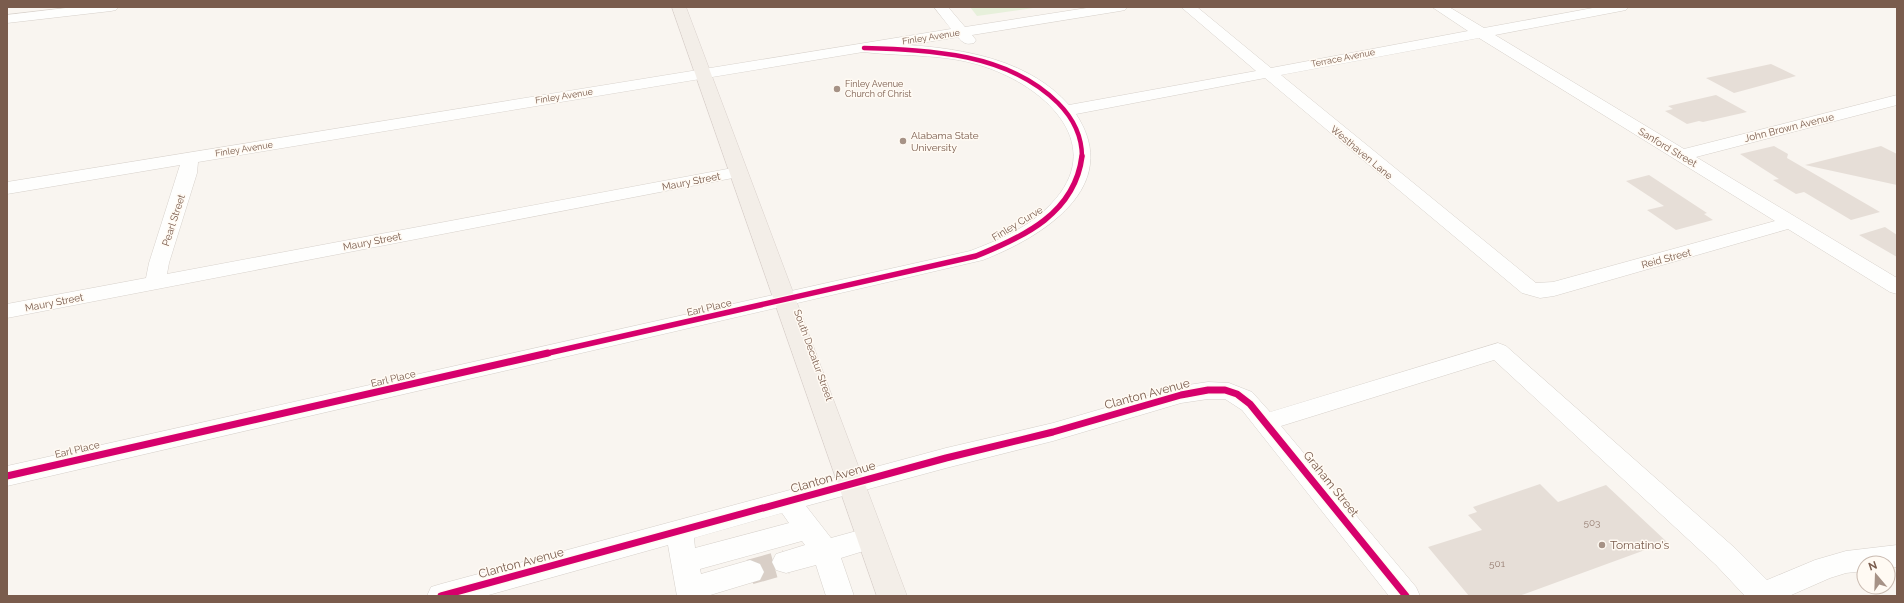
<svg xmlns="http://www.w3.org/2000/svg" width="1904" height="603" font-family="Raleway,sans-serif">
	<style>
		.green { fill: #e7f0db }
		.building { fill: #e6ded7 }
		.lines { fill: none; stroke-linecap: round; stroke-linejoin: round }
		.minor-tunnel { stroke: #d9cfc7; stroke-width: 25; stroke-dasharray: 25 12; stroke-linecap: butt }
		.minor-casing { stroke: #d7d1cb; stroke-width: 1 }
		.major-casing { stroke: #dad1cc; stroke-width: 1 }
		.minor { fill: #fefefd; fill-rule: evenodd }
		.major { fill: #f3eee8; fill-rule: evenodd }
		.cycleway-far2-casing { stroke: #fffaf3; stroke-width: 6 }
		.cycleway-far1-casing { stroke: #fffaf3; stroke-width: 8 }
		.cycleway-casing { stroke: #fffaf3; stroke-width: 10 }
		.cycleway-far2 { stroke: #d6006c; stroke-width: 4.5 }
		.cycleway-far1 { stroke: #d6006c; stroke-width: 5.5 }
		.cycleway { stroke: #d6006c; stroke-width: 7 }
		.poi-dot { fill: #a69286; stroke: #fffaf3; stroke-width: 1.5 }
		.labels { text-anchor: middle; stroke-width: 3; stroke-linejoin: round; paint-order: stroke }
		.far-street-label { font-size: 9px; fill: #7a5c4d; stroke: #fffaf3 }
		.far-poi-label { font-size: 9px; fill: #7a5c4d; stroke: #fffaf3; text-anchor: start }
		.street-label { font-size: 10px; fill: #7a5c4d; stroke: #fffaf3 }
		.poi-label { font-size: 10px; fill: #7a5c4d; stroke: #fffaf3; text-anchor: start }
		.near-number-label { font-size: 10px; fill: #977e72 }
		.near-street-label { font-size: 12px; fill: #7a5c4d; stroke: #fffaf3 }
		.near-poi-label { font-size: 12px; fill: #7a5c4d; stroke: #fffaf3; text-anchor: start }
	</style>
	<rect width="100%" height="100%" fill="#f9f5f0"/>
	<path class="green" d="M970,7h70l-63,9z"/>
	<path class="building" d="M1771,64l25,12 -62,17 -28,-15z
		M1716,95l31,17 -44,10 -4,-1 -12,3 -22,-13 8,-2 -5,-3z
		M1774,146l14,8 -1,4 93,54 -29,8 -47,-28 -8,2 -23,-14 6,-1 -39,-25z
		M1881,146l16,8v31l-92,-20z
		M1649,175l58,38 -3,1 9,6 -37,10 -29,-20 17,-4 -38,-25z
		M1885,227l12,8v22l-38,-22z
		M1540,484l18,18 48,-17 61,57 -148,54h-50l-41,-49 54,-17 -14,-15 9,-3 -4,-5z"/>
	<g class="lines">
		<path class="minor-tunnel" d="M750,572l36,-10"/>
		<g class="minor-casing">
			<path id="minor" d="M74,7h44l-2,3 -5,1 -104,12v-8z
				M934,7h14l17,20 128,-20h34l-2,3 -5,1 -148,24 4,5 -2,3c-8,2 -11,0 -16,-6l-50,8c57,4 121,15 161,60l187,-34 -75,-64h16l74,61 197,-37 -36,-24h17l35,21 114,-21h30l-2,3 -5,1 -126,24 189,114 213,-54v10l-201,52 201,121v16l-7,-2 -102,-63 -234,67 -14,2 -18,-5 -257,-215 -189,36c48,73 -34,123 -93,146l-976,226v-20l963,-215c29,-11 60,-24 81,-47 56,-58 -3,-114 -60,-135 -41,-16 -85,-12 -128,-17l-665,110 -1,11 -28,90 -2,11 571,-107 6,1 3,4 -3,4 -6,1 -731,141v-14l139,-26 3,-15 31,-98 -173,29v-12l944,-153zM1479,38l296,183 -222,61 -17,1 -255,-208z
				M1498,343l8,3 230,203 31,31 48,-20 31,-9 51,-6v22l-9,1v-5h-24v8l-18,2 -16,5 -41,18h-44l-29,-31 -222,-205 -213,66 135,161 4,9h-31l-147,-186 -17,-11h-17l-27,4 -128,38 -107,27 -140,38 25,32 40,-11 9,3 4,8 -4,8 -39,12 13,38h-28l-10,-31 -30,8 -10,-3 -4,-8 4,-8 29,-9 -3,-4 -102,28 1,5 49,-14 10,4 4,8 -4,8 -53,16h-30l-9,-51 -183,51h-58l4,-9 10,-3 505,-136 107,-25 128,-37 27,-4 21,1 23,9 18,20zM782,513l7,10 -94,25 -1,-10z"/>
		</g>
		<g class="major-casing">
			<path id="major" d="M672,7h14l221,589h-30z"/>
		</g>
		<use href="#minor" class="minor"/>
		<use href="#major" class="major"/>
		<g class="cycleway-far2-casing">
			<path id="cycleway-far2" d="M864,48c67,2 144,5 194,55 14,14 24,33 24,54"/>
		</g>
		<g class="cycleway-far1-casing">
			<path id="cycleway-far1" d="M544,354l432,-98c48,-19 99,-43 106,-100"/>
		</g>
		<g class="cycleway-casing">
			<path id="cycleway" d="M7,476l541,-123
				M441,596l505,-138 107,-26 128,-37 27,-5h17l12,4 13,10 156,192"/>
		</g>
		<use href="#cycleway-far2" class="cycleway-far2"/>
		<use href="#cycleway-far1" class="cycleway-far1"/>
		<use href="#cycleway" class="cycleway"/>
	</g>
	<g class="poi-dot">
		<circle cx="837" cy="89" r="4"/>
		<circle cx="903" cy="141" r="4"/>
		<circle cx="1602" cy="545" r="4"/>
	</g>
	<g class="labels">
		<g class="far-street-label">
			<text transform="translate(931 37) rotate(-9)" y="3">Finley Avenue</text>
			<text transform="translate(1343 58) rotate(-11)" y="3">Terrace Avenue</text>
			<text transform="translate(564 96) rotate(-9)" y="3">Finley Avenue</text>
			<text transform="translate(244 149) rotate(-9)" y="3">Finley Avenue</text>
		</g>
		<g class="far-poi-label">
			<text x="845" y="87">Finley Avenue<tspan x="845" dy="10">Church of Christ</tspan></text>
		</g>
		<g class="street-label">
			<text transform="translate(1789 127) rotate(-14)" y="4">John Brown Avenue</text>
			<text transform="translate(1668 147) rotate(31)" y="4">Sanford Street</text>
			<text transform="translate(1362 152) rotate(40)" y="4">Westhaven Lane</text>
			<text transform="translate(691 181) rotate(-11)" y="4">Maury Street</text>
			<text transform="translate(173 220) rotate(-72)" y="4">Pearl Street</text>
			<text transform="translate(1017 223) rotate(-31)" y="4">Finley Curve</text>
			<text transform="translate(372 241) rotate(-11)" y="4">Maury Street</text>
			<text transform="translate(1666 258) rotate(-15)" y="4">Reid Street</text>
			<text transform="translate(54 302) rotate(-11)" y="4">Maury Street</text>
			<text transform="translate(709 307) rotate(-13)" y="4">Earl Place</text>
			<text transform="translate(814 355) rotate(70)" y="4">South Decatur Street</text>
			<text transform="translate(393 378) rotate(-13)" y="4">Earl Place</text>
			<text transform="translate(77 449) rotate(-13)" y="4">Earl Place</text>
		</g>
		<g class="poi-label">
			<text x="911" y="139">Alabama State<tspan x="911" dy="12">University</tspan></text>
		</g>
		<g class="near-number-label">
			<text x="1592" y="526">503</text>
			<text x="1497" y="567">501</text>
		</g>
		<g class="near-street-label">
			<text transform="translate(1147 394) rotate(-15)" y="4">Clanton Avenue</text>
			<text transform="translate(833 477) rotate(-16)" y="4">Clanton Avenue</text>
			<text transform="translate(1331 484) rotate(51)" y="4">Graham Street</text>
			<text transform="translate(521 563) rotate(-15)" y="4">Clanton Avenue</text>
		</g>
		<g class="near-poi-label">
			<text x="1610" y="549">Tomatino's</text>
		</g>
	</g>
	<rect width="1904" height="603" fill="none" stroke="#7a5c4d" stroke-width="16"/>
	<g transform="translate(1876 575) rotate(341)"><circle r="19" fill="#fffaf3" stroke="#cabbb1"/>
	<path d="M0-3L7 15L0 10L-7 15Z" fill="#a69286"/>
	<text y="-6" font-size="11" font-weight="bold" text-anchor="middle" fill="#7a5c4d">N</text>
	</g>
</svg>
